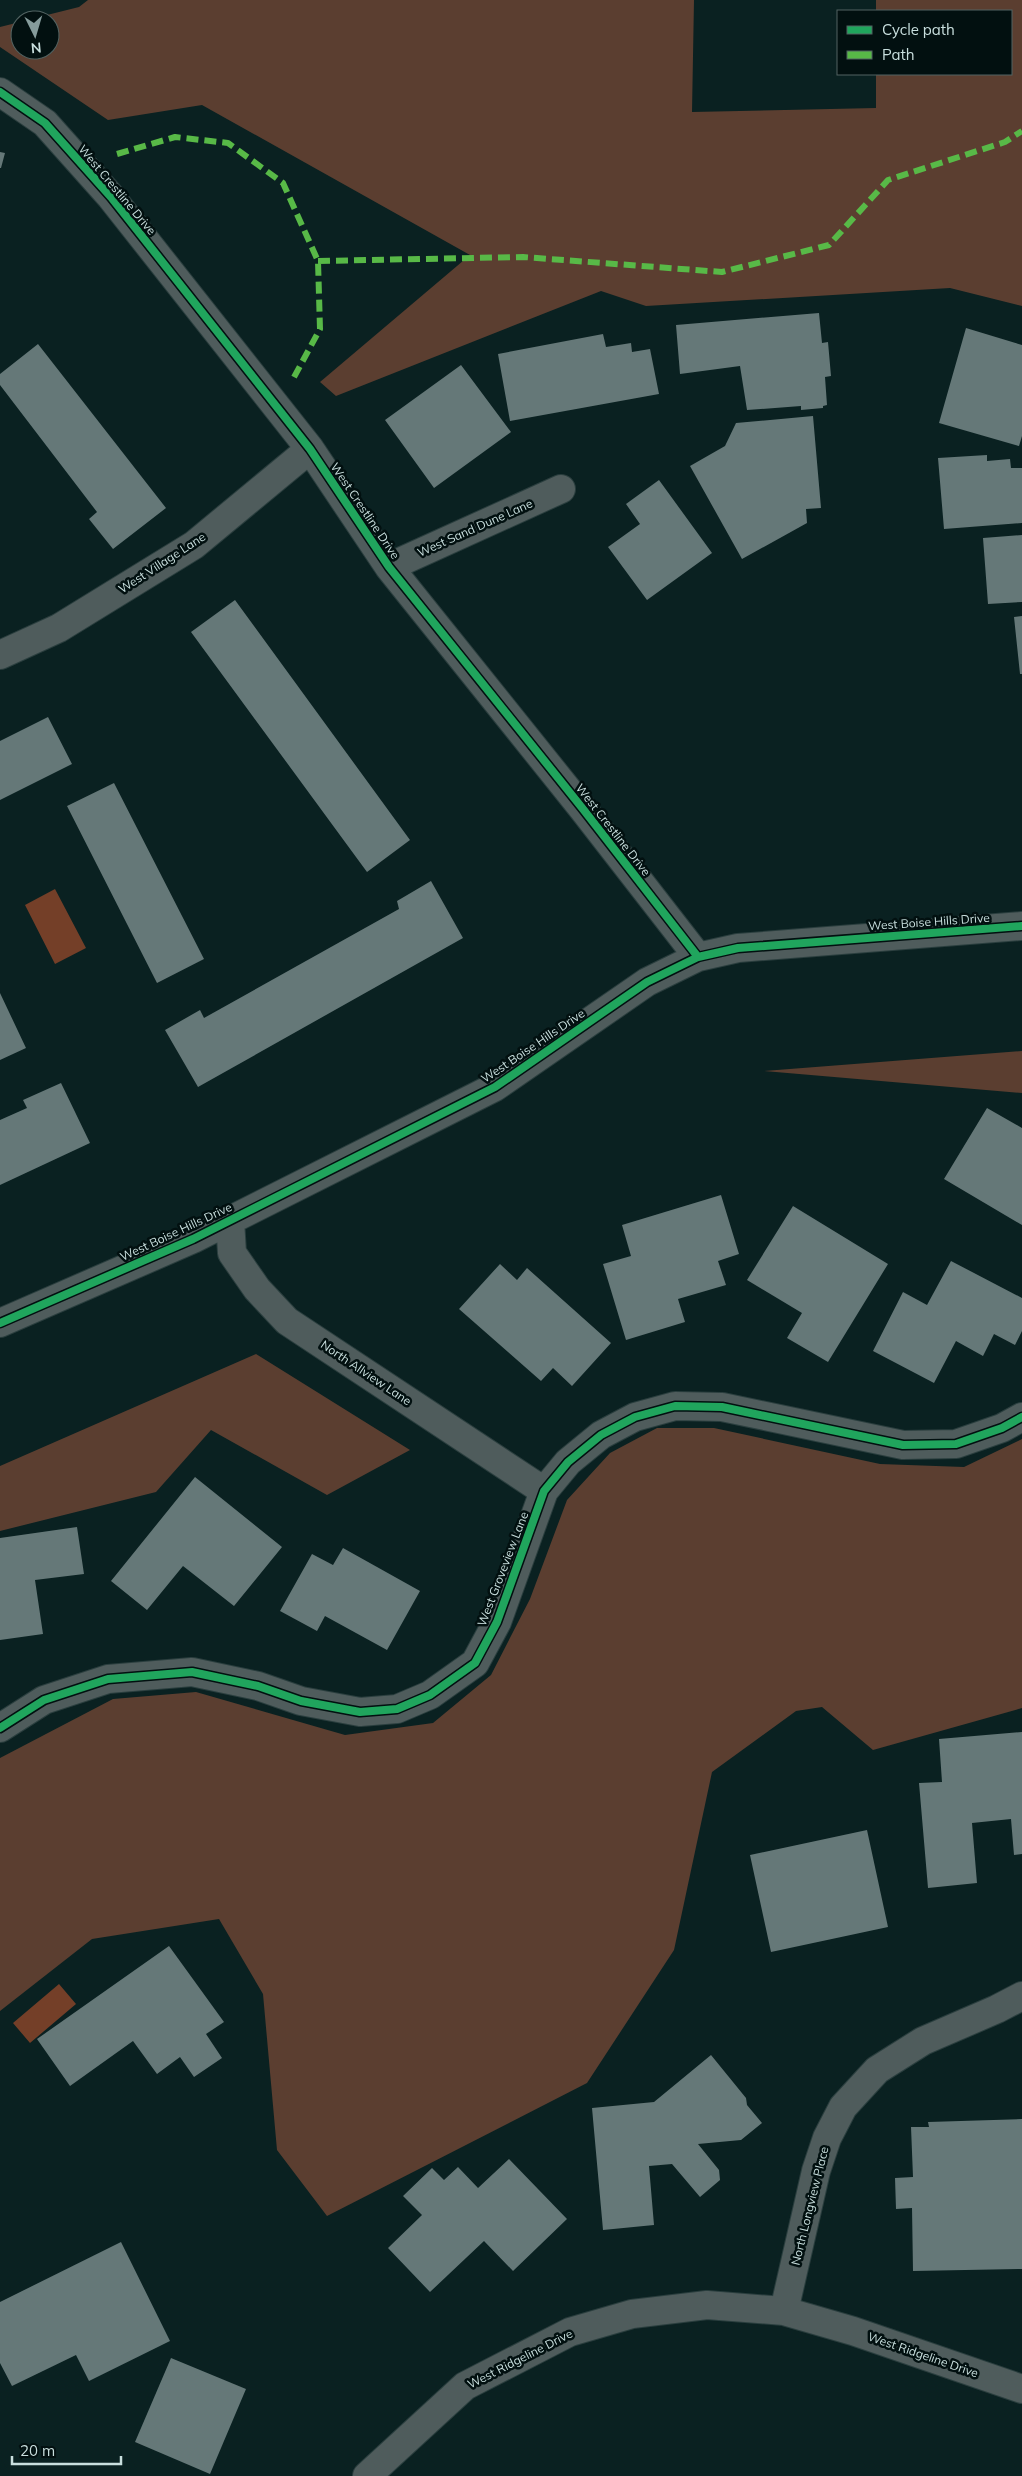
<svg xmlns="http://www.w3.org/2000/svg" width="1022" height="2476" font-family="Mulish,sans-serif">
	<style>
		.green { fill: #5b3e30 }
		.water { fill: #743f28 }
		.building { fill: #657878 }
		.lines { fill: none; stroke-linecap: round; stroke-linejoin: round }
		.minor-casing { stroke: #2a3e3e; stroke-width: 30 }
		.minor { stroke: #4f5c5c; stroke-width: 28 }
		.quiet { stroke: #58b947; stroke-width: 6; stroke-dasharray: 12 6; stroke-linecap: butt }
		.cycleway-casing { stroke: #021010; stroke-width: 11 }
		.cycleway { stroke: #20a55d; stroke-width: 8 }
		.labels { text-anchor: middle; stroke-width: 5; stroke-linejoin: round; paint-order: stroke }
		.street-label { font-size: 12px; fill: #c9dfde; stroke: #021010 }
	</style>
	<rect width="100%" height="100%" fill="#0a2121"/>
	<path class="green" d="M88,0h606l-2,112 184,-4v-34h135v-63h-135v-11h146v306l-72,-18 -304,18 -45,-15 -265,105 -16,-14 150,-127 -268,-150 -94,15 -108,-73v-20l20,-5v28h30v-30h-23l52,-13z
		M1022,1051v42l-258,-22z
		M256,1354l154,96 -83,45 -116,-65 -55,62 -156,39v-65z
		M657,1428h57l166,36 84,3 58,-28v269l-149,42 -51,-43 -26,4 -84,61 -38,178 -87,133 -260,133 -50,-66 -14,-156 -44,-75 -127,20 -92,72v-253l113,-59 83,-7 149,43 88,-12 58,-48 39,-76 37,-99 43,-47z"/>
	<path class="water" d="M55,889l31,59 -31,16 -30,-59z
		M59,1984l17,20 -46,39 -17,-20z"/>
	<path class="building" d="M0,152l5,1 -4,15h-1z
		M819,313l3,30 6,-1 3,34 -6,1 2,28 -4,1v2l-22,2v-4l-54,4 -7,-44 -60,8 -4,-49z
		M966,328l56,17v91l-3,10 -80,-23z
		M603,334l3,13 25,-4 1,9 18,-3 9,45 -149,27 -12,-67z
		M38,344l128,164 -53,41 -24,-30 8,-7 -97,-127v-11z
		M461,365l50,67 -77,56 -49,-68z
		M813,416l8,92 -15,1 1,14 -65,36 -52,-93 35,-20 11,-23z
		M987,455v6l23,-2 1,9h11v55l-78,6 -6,-71z
		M659,480l53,73 -65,47 -39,-53 32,-23 -14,-20z
		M1022,535v67l-34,2 -5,-66z
		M235,600l175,240 -43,32 -176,-240z
		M1022,616v58h-2l-6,-57z
		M48,717l24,47 -72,36v-59z
		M114,783l90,176 -47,24 -90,-177z
		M431,881l32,57 -265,149 -33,-57 35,-20 4,8 195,-109 -2,-8z
		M0,993l26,55 -26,12z
		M61,1083l29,60 -90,42v-65l27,-12 -4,-8z
		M987,1108l35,20v97l-78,-46z
		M721,1195l18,59 -21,7 8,24 -48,14 7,23 -59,18 -23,-76 28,-8 -9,-31z
		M793,1206l95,58 -60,98 -41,-24 15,-25 -55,-33z
		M951,1261l71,37v33l-7,14 -21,-11 -11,22 -27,-15 -22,42 -61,-32 30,-59 24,13z
		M500,1264l17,16 10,-12 84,75 -39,43 -19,-18 -12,13 -82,-72z
		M195,1477l87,70 -48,59 -51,-40 -36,44 -36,-29z
		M77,1527l7,47 -49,6 8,54 -43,6v-102z
		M343,1548l77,43 -33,59 -62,-34 -8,15 -37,-20 32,-57 21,11z
		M1022,1732v122l-8,1 -3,-36 -39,4 5,60 -49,5 -9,-105 23,-1 -3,-43z
		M867,1830l21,97 -117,25 -21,-97z
		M169,1946l55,76 -18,12 16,24 -28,19 -14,-20 -23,17 -24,-33 -63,45 -33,-47z
		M711,2055l35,43 1,7 15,18 -21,17 -43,4 21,26 1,10 -20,17 -28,-33 -23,2 5,59 -51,5 -11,-122 62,-6z
		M1022,2119v150l-109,2 -1,-63 -16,1 -1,-31 18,-1 -2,-50h18l-1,-5z
		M509,2159l58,60 -54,52 -29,-30 -54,51 -42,-44 34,-33 -19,-19 29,-28 12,12 14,-13 20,21z
		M121,2242l49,99 -81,40 -13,-26 -64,31 -12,-23v-61z
		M171,2358l75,31 -36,85 -75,-32z"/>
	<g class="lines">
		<g class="minor-casing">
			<path id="minor" d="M0,92l45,31 66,74 199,252 79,118 194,242 115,148
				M389,567l172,-78
				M0,655l59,-27 135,-83 116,-96
				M230,1220l2,33 25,36 30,32 257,170
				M0,1323l193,-84 302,-152 152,-105 51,-25 40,-9 284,-22
				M0,1728l44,-28 64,-21 84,-7 66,14 43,15 59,11 37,-3 33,-14 45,-32 22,-41 47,-131 24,-29 33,-27 34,-18 40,-11 47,1 181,38 53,-1 46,-16 20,-11
				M784,2311l32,-140 11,-33 16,-31 34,-37 46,-29 74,-32 25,-13
				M367,2476l98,-90 105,-54 62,-18 75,-9 77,6 69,20 169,58"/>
		</g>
		<use href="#minor" class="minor"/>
		<path class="quiet" d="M117,154l58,-17 53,6 55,40 35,78 2,68 -27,50
			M318,261l205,-4 199,15 107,-27 59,-65 117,-38 17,-11"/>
		<g class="cycleway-casing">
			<path id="cycleway" d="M0,92l45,31 66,74 199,252 79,118 194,242 115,148
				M0,1323l193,-84 302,-152 152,-105 51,-25 40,-9 284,-22
				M0,1728l44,-28 64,-21 84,-7 66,14 43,15 59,11 37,-3 33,-14 45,-32 22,-41 47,-131 24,-29 33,-27 34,-18 40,-11 47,1 181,38 53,-1 46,-16 20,-11"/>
		</g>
		<use href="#cycleway" class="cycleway"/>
	</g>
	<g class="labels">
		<g class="street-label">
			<text transform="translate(117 190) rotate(50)" y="4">West Crestline Drive</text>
			<text transform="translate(365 511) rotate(56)" y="4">West Crestline Drive</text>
			<text transform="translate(475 528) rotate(-24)" y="4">West Sand Dune Lane</text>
			<text transform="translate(162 563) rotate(-33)" y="4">West Village Lane</text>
			<text transform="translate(613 830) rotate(52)" y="4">West Crestline Drive</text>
			<text transform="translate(929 922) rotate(-4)" y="4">West Boise Hills Drive</text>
			<text transform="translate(533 1046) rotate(-34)" y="4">West Boise Hills Drive</text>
			<text transform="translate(176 1232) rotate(-25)" y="4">West Boise Hills Drive</text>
			<text transform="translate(366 1373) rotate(34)" y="4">North Allview Lane</text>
			<text transform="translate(503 1569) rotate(-69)" y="4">West Groveview Lane</text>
			<text transform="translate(810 2206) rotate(-76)" y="4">North Longview Place</text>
			<text transform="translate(923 2355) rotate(19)" y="4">West Ridgeline Drive</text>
			<text transform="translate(520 2359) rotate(-27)" y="4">West Ridgeline Drive</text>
		</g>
	</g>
	<rect x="837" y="10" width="175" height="65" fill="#021010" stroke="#526362"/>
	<rect x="847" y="26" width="25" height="8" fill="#20a55d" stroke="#526362"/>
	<text x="882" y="35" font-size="15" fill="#c9dfde">Cycle path</text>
	<rect x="847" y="51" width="25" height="8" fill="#58b947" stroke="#526362"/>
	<text x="882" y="60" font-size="15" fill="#c9dfde">Path</text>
	<g transform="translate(35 35) rotate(175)"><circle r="24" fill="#021010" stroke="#526362"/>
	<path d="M0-4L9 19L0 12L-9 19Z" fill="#869c9c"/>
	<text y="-8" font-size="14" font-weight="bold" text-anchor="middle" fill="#c9dfde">N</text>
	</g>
	<path d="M12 2456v8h109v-8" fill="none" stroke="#c9dfde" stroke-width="2.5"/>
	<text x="20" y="2456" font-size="15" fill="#c9dfde" stroke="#021010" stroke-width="4" paint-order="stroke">20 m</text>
</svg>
